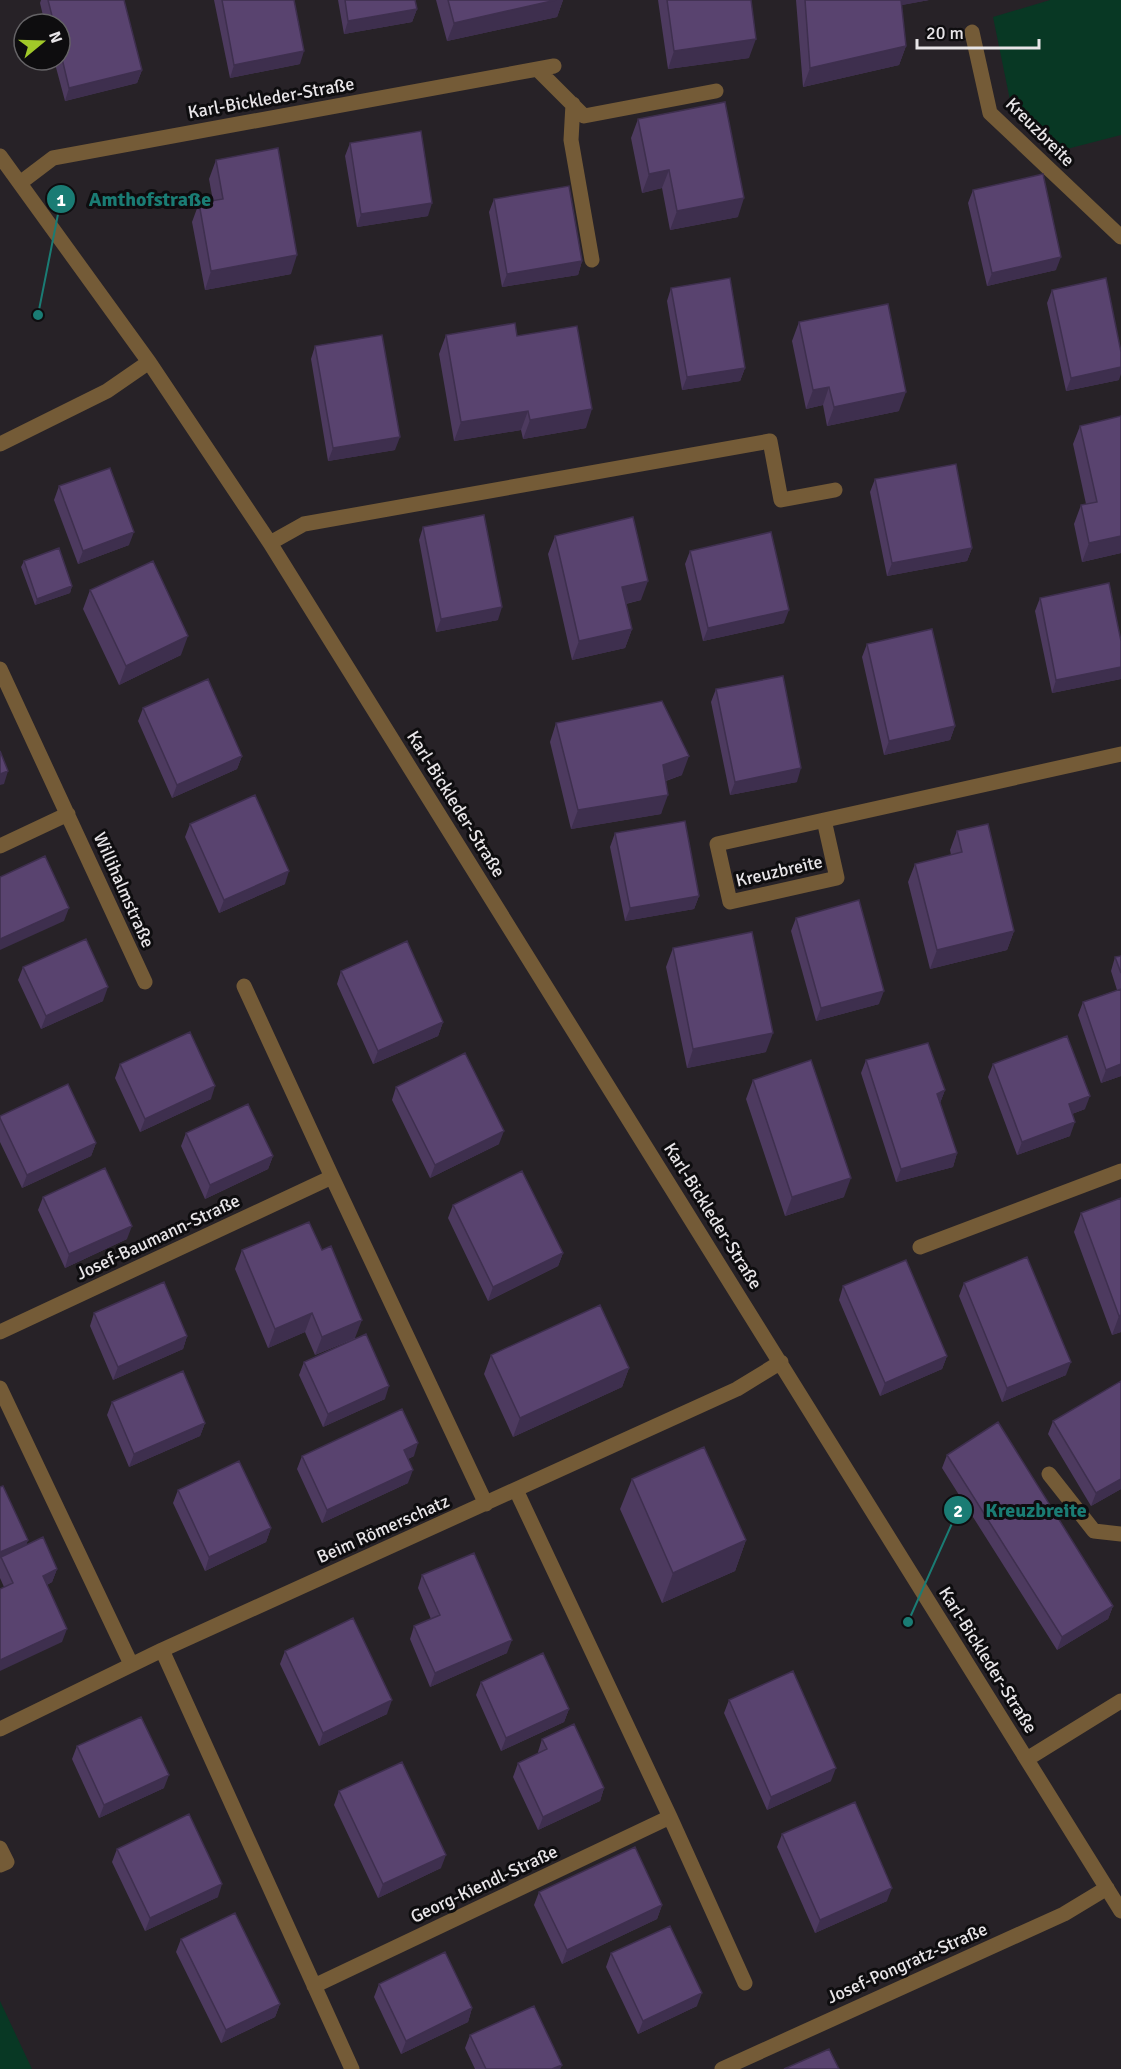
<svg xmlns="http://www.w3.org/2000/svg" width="1121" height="2069" font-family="Signika,sans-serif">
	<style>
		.green { fill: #083824 }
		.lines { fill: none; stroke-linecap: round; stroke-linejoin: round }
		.minor { stroke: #745b37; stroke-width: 15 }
		.wall { fill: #4d3a5f }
		.shaded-wall { fill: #3e2f4e }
		.building { fill: #59436f; stroke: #3e2f4e; stroke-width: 1.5 }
		.labels { text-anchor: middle; stroke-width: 6; stroke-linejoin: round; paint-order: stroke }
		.street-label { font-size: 18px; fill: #e8e5e8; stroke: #0e0d0f }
		.leader { fill: none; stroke: #1a7c74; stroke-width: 2 }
		.callout-dot { fill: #1a7c74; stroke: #0e0d0f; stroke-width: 2 }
		.mark-label { font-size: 18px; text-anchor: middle; font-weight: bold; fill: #fff }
		.callout-label { font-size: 20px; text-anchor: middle; font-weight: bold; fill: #1a7c74; stroke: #0e0d0f; stroke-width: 6; stroke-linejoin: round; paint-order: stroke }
	</style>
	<rect width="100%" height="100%" fill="#272227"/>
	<path class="green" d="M1050,0h71v135l-58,15 -52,-45 -18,-88z
		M0,2001l32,68h-32z"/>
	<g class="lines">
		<path class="minor" d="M972,32l18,81 131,124
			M537,69l47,47 132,-25
			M573,104l-2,36 21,120
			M0,156l149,206 121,181 851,1368
			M20,183l33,-25 501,-92
			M0,444l107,-53 42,-29
			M270,543l34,-19 466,-83 11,59 54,-10
			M0,669l145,313
			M824,820l13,58 -107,24 -13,-58 404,-90
			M0,846l68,-32
			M244,986l88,191 154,327
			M920,1247l201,-76
			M0,1332l332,-155
			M0,1388l131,276
			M1049,1474l45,57 27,3
			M516,1490l154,327 75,166
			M162,1650l190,419
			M0,1729l162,-79 575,-261 44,-27
			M1027,1759l94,-58
			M0,1848l7,14 -7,3
			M314,1986l356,-169
			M722,2069l342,-155 43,-26"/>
	</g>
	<path class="wall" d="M41,0h83l18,70 -5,13 -72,18 -11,-41h6v-36h-15l-5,-21z
		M214,0h80l6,64 -70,14z
		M338,0h77l2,9 -5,13 -68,12z
		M436,0h127l-6,17 -110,24z
		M658,0h93l-2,58 -81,11z
		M796,0h133l-28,5 5,41 -7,19 -96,22z
		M638,119l100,98 -68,13 -8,-42 -20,5 -11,-55z
		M350,143l78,73 -71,11 -12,-71z
		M216,160l75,114 -86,16 -13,-68 7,-19 14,-2 -4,-22z
		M973,190l83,80 -69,16 -19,-83z
		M494,199l88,62 -4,14 -76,12 -13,-75z
		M671,288l74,80 -5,13 -58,9 -15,-89z
		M1052,290l67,90 -53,11 -19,-88z
		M799,322l100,89 -72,15 -4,-21 -17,4 -14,-68z
		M446,335l71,1 69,92 -63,11 -2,-9 -67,11 -15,-87z
		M315,346l80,104 -67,11 -17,-102z
		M1080,426l41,127 -39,9 -8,-38 7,-19 5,-1 -13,-60z
		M875,479l97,69 -5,13 -80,15 -17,-84z
		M59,486l70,59 -51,19 -24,-64z
		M423,527l75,93 -62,12 -17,-92z
		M555,536l86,64 -15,4 6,25 -7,19 -53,12 -24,-106z
		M690,551l94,72 -81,18 -18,-77z
		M24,561l48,25 -2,7 -35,12 -14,-38z
		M90,590l91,65 -62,30 -36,-76z
		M1040,598l81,43v38l-69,14 -17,-82z
		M867,644l88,82 -5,14 -66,15 -22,-98z
		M716,689l81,93 -67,13 -19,-93z
		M143,708l99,48 -5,13 -65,29 -34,-77z
		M556,723l126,52 -16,6 -5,33 -90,15 -21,-87z
		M190,824l95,60 -66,29 -34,-76z
		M957,831l57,100 -7,19 -77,19 -22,-87 7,-18 36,-9 -1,-5z
		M615,833l84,63 -5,13 -69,12 -15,-74z
		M796,918l83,86 -63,17 -25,-90z
		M673,948l93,104 -79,16 -21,-101z
		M1121,956v120l-20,7 -23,-68 5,-13 34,-12 -6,-19 4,-14z
		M23,967l80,34 -62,28 -23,-49z
		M341,971l102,51 -5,14 -65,28 -36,-80z
		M866,1060l79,30 -5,13 17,50 -4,14 -57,15 -35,-109z
		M120,1064l91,35 -71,33 -25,-54z
		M993,1064l92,45 -13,5 -2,22 -53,19 -29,-78z
		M753,1080l91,117 -59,19 -39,-117z
		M396,1087l103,57 -69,34 -38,-78z
		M0,1116l96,27 -5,13 -69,32 -22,-46z
		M186,1133l87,23 -5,13 -63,30 -24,-53z
		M43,1197l84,42 -62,29 -27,-58z
		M1121,1198v134l-9,3 -38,-103 7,-19z
		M453,1205l110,48 -5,13 -70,35 -40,-83z
		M242,1250l113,88 30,61 -62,28 -24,-52 5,-13 50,-23 -39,16 -10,-23 -37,16 -33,-79z
		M964,1283l102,92 -64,27 -43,-106z
		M843,1286l104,70 -5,13 -62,27 -41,-96z
		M94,1313l93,23 -4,13 -70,31 -23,-54z
		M491,1355l138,13 -7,19 -109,50 -29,-63z
		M112,1402l93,21 -5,13 -71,31 -22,-52z
		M1053,1421l68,68 -30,17 -43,-72z
		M947,1455l166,151 -5,13 -51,31 -115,-182z
		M302,1456h112l-6,3v24l-86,40 -25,-54z
		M632,1479l114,61 -11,31 -73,32 -42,-94z
		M0,1487l28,53 -2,5 31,24 -5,13 -5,3 15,57 -58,-55 -4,-9z
		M178,1490l93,38 -5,14 -61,29 -32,-68z
		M422,1575l85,78 -77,34 -20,-48 4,-13 17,-7 -13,-31z
		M285,1651l102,63 -68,32 -39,-82z
		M481,1682l88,27 -5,13 -63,29 -25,-56z
		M729,1700l102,81 -64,29 -43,-97z
		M542,1739l62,49 -4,13 -62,29 -25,-53 5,-14 20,-9v-2z
		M77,1746l87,42 -65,30 -27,-59z
		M339,1791l102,77 -63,30 -44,-93z
		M782,1834l105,67 -72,32 -38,-86z
		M117,1849l101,48 -73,34 -33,-69z
		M539,1892l123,13 -5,14 -95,45 -28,-59z
		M181,1939l99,65 -5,13 -54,26 -45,-91z
		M611,1953l86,53 -59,28 -32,-67z
		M379,1984l93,24 -4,14 -67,32 -27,-57z
		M470,2035l92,30 -2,4h-85l-10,-21z"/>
	<path class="shaded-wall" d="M556,0h7l-6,17 -110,24 7,-18z
		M895,0h34l-37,7z
		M417,9l-5,13 -68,12 4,-13z
		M756,39l-7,19 -81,11 6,-18z
		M906,46l-7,19 -96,22 7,-19z
		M304,51l-4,13 -70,14 4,-13z
		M142,70l-5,13 -72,18 4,-13z
		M669,170l-7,18 -20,5 7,-19z
		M744,198l-6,19 -68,13 7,-19z
		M432,203l-4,13 -71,11 4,-13z
		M297,255l-6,19 -86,16 6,-19z
		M1061,257l-5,13 -69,16 5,-13z
		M582,261l-4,14 -76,12 5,-13z
		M1121,367v7l-2,6 -53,11 5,-13z
		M745,368l-5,13 -58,9 5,-13z
		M829,387l-6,18 -17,4 7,-19z
		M906,392l-7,19 -72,15 7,-19z
		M592,409l-6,19 -63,11 7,-19z
		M528,411l-7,19 -67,11 7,-19z
		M400,437l-5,13 -67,11 5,-13z
		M134,532l-5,13 -51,19 5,-13z
		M1121,536v17l-39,9 7,-19z
		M972,548l-5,13 -80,15 5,-13z
		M648,581l-7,19 -26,6 7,-19z
		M72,586l-2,7 -35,12 2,-6z
		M502,607l-4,13 -62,12 5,-13z
		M789,610l-5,13 -81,18 5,-13z
		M632,629l-7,19 -53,12 7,-19z
		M188,636l-7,19 -62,30 7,-19z
		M1121,667v12l-69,14 4,-13z
		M955,726l-5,14 -66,15 5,-14z
		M242,756l-5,13 -65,29 5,-13z
		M689,756l-7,19 -26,9 7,-19z
		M801,768l-4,14 -67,13 5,-13z
		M8,771l-4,13 -4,1v-11z
		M668,795l-7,19 -90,15 7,-19z
		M289,871l-4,13 -66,29 5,-13z
		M699,896l-5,13 -69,12 5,-13z
		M69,908l-5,13 -64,29v-11z
		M1014,931l-7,19 -77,19 7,-19z
		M108,987l-5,14 -62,28 5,-13z
		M884,991l-5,13 -63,17 5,-13z
		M443,1022l-5,14 -65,28 5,-13z
		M773,1033l-7,19 -79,16 6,-19z
		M1121,1064v12l-20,7 5,-13z
		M215,1086l-4,13 -71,33 5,-13z
		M945,1090l-5,13 -3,-9z
		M1090,1096l-5,13 -21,8 5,-13z
		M1075,1122l-5,14 -53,19 5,-13z
		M504,1131l-5,13 -69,34 5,-13z
		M96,1143l-5,13 -69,32 5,-13z
		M957,1153l-4,14 -57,15 5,-13z
		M273,1156l-5,13 -63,30 5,-14z
		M851,1178l-7,19 -59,19 7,-19z
		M132,1226l-5,13 -62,29 4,-14z
		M563,1253l-5,13 -70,35 5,-14z
		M312,1313l-7,19 -37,16 7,-19z
		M1121,1315v17l-9,3 7,-19z
		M362,1320l-7,18 -40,17 7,-18z
		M187,1336l-4,13 -70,31 5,-13z
		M947,1356l-5,13 -62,27 5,-13z
		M1071,1362l-5,13 -64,27 5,-14z
		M629,1368l-7,19 -109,50 7,-19z
		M389,1386l-4,13 -62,28 5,-13z
		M205,1423l-5,13 -71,31 5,-13z
		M418,1443l-4,13 -15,7 5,-13z
		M413,1470l-5,13 -86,40 5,-13z
		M1121,1479v10l-30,17 5,-13z
		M271,1528l-5,14 -61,29 4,-14z
		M28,1540l-5,13 -22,4 -1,2v-7z
		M746,1540l-11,31 -73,32 11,-30z
		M57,1569l-5,13 -14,7 5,-13z
		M1113,1606l-5,13 -51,31 5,-13z
		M67,1629l-5,13 -62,29v-11z
		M512,1640l-5,13 -77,34 5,-14z
		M392,1700l-5,14 -68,32 4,-13z
		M569,1709l-5,13 -63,29 5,-13z
		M836,1768l-5,13 -64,29 4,-13z
		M169,1775l-5,13 -65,30 5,-13z
		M604,1788l-4,13 -62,29 5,-13z
		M446,1855l-5,13 -63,30 5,-14z
		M222,1884l-4,13 -73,34 5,-13z
		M892,1888l-5,13 -72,32 5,-13z
		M662,1905l-5,14 -95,45 5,-14z
		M702,1993l-5,13 -59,28 5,-13z
		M280,2004l-5,13 -54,26 5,-13z
		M472,2008l-4,14 -67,32 5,-13z
		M562,2065l-2,4h-8z"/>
	<path class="building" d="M48,0h76l18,70 -73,18 -9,-38v-26h-6z
		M222,0h72l10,51 -70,14z
		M345,0h70l2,9 -69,12z
		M448,0h108l-102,23z
		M667,0h84l5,39 -82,12z
		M805,0h96l5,46 -96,22z
		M725,102l19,96 -67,13 -8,-41 -20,4 -11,-55z
		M421,131l11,72 -71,11 -11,-71z
		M278,148l19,107 -86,16 -12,-68 24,-4 -7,-39z
		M1043,174l18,83 -69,16 -19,-83z
		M569,186l13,75 -75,13 -13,-75z
		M730,278l15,90 -58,9 -16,-89z
		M1106,278l15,74v15l-50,11 -19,-88z
		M888,304l18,88 -72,15 -5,-20 -16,3 -14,-68z
		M515,323l2,13 60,-10 15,83 -62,11 -2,-9 -67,11 -15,-87z
		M382,335l18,102 -67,11 -18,-102z
		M1121,416v120l-32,7 -8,-38 16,-3 -17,-76z
		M956,464l16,84 -80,15 -17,-84z
		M110,468l24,64 -51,19 -24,-65z
		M484,515l18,92 -61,12 -18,-92z
		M633,517l15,64 -26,6 10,42 -53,12 -24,-105z
		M771,532l18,78 -81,18 -18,-77z
		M59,548l13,38 -35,13 -13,-38z
		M153,561l35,75 -62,30 -36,-76z
		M1109,583l12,58v26l-65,13 -16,-82z
		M932,629l23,97 -66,15 -22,-97z
		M783,676l18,92 -66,14 -19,-93z
		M208,679l34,77 -65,29 -34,-77z
		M662,701l27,55 -26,9 5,30 -90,15 -22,-87z
		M0,751l8,20 -8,3z
		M255,795l34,76 -65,29 -34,-76z
		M685,821l14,75 -69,12 -15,-75z
		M988,824l26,107 -77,19 -22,-86 47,-12 -5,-21z
		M45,856l24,52 -69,31v-62z
		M859,900l25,91 -63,17 -25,-90z
		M752,932l21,101 -80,16 -20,-101z
		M86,939l22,48 -62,29 -23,-49z
		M407,941l36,81 -65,29 -37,-80z
		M1121,956v17l-6,-16z
		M1121,989v75l-15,6 -23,-68z
		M190,1032l25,54 -70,33 -25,-55z
		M1067,1036l23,60 -21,8 6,18 -53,20 -29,-78z
		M928,1043l17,47 -8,4 20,59 -56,16 -35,-109z
		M465,1053l39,78 -69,34 -39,-78z
		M811,1060l40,118 -59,19 -39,-117z
		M68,1084l28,59 -69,32 -27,-57v-2z
		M248,1104l25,52 -63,29 -24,-52z
		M105,1168l27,58 -63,28 -26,-57z
		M522,1171l41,82 -70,34 -40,-82z
		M1121,1198v117l-2,1 -38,-103z
		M309,1222l13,28 9,-4 31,74 -40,17 -10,-24 -37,16 -33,-79z
		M1027,1257l44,105 -64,26 -43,-105z
		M906,1260l41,96 -62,27 -42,-97z
		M164,1282l23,54 -69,31 -24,-54z
		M600,1305l29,63 -109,50 -29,-63z
		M366,1334l23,52 -61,28 -24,-52z
		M183,1371l22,52 -71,31 -22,-52z
		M1121,1381v98l-25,14 -43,-72z
		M402,1409l16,34 -14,7 9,20 -86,40 -25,-54z
		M998,1422l115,184 -51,31 -115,-182z
		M704,1447l42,93 -73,33 -41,-94z
		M239,1461l32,67 -62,29 -31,-67z
		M3,1486l25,54 -28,12v-65z
		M43,1537l14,32 -14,7 24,53 -67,31v-71l13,-6 -12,-26z
		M474,1553l38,87 -77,33 -21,-47 26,-11 -18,-40z
		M353,1618l39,82 -69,33 -38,-82z
		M543,1653l26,56 -63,29 -25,-56z
		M793,1671l43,97 -65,29 -42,-97z
		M141,1717l28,58 -65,30 -27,-59z
		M574,1724l30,64 -61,29 -25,-54 29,-14 -5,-10z
		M402,1762l44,93 -63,29 -44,-93z
		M855,1802l37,86 -72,32 -38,-86z
		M189,1814l33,70 -72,34 -33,-69z
		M635,1847l27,58 -95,45 -28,-58z
		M235,1913l45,91 -54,26 -45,-91z
		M670,1926l32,67 -59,28 -32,-68z
		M445,1952l27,56 -66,33 -27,-57z
		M534,2006l28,59 -10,4h-66l-16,-34z
		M829,2049l10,20h-55z"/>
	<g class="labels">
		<g class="street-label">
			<text transform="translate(271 98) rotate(-10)" y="6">Karl-Bickleder-Straße</text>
			<text transform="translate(1040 132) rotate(45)" y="6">Kreuzbreite</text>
			<text transform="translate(456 804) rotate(58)" y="6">Karl-Bickleder-Straße</text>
			<text transform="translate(779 871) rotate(-13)" y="6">Kreuzbreite</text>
			<text transform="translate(124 890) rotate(66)" y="6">Willihalmstraße</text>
			<text transform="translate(713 1216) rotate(58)" y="6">Karl-Bickleder-Straße</text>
			<text transform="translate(158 1237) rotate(-25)" y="6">Josef-Baumann-Straße</text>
			<text transform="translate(383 1529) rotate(-24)" y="6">Beim Römerschatz</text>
			<text transform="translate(988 1660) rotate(58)" y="6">Karl-Bickleder-Straße</text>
			<text transform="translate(484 1884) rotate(-25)" y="6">Georg-Kiendl-Straße</text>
			<text transform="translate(907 1963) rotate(-24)" y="6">Josef-Pongratz-Straße</text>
		</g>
	</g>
	<path class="leader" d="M38 315L61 199M908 1622L958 1510"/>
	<g class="callout-dot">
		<circle cx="38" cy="315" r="6"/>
		<circle cx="908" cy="1622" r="6"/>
		<circle cx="61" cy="199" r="15"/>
		<circle cx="958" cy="1510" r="15"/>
	</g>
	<g class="mark-label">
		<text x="61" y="206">1</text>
		<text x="958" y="1517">2</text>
	</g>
	<g class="callout-label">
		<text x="150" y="206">Amthofstraße</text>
		<text x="1036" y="1517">Kreuzbreite</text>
	</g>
	<g transform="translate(42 42) rotate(71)"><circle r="28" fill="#0e0d0f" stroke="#656366" stroke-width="1.5"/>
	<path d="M0-4.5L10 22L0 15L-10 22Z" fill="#a1c929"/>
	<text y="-9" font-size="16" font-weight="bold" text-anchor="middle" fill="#e8e5e8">N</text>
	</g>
	<path d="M917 39v9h122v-9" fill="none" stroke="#e8e5e8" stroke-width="3"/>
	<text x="926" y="39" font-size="18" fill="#e8e5e8" stroke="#0e0d0f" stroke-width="4.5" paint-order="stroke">20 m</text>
</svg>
